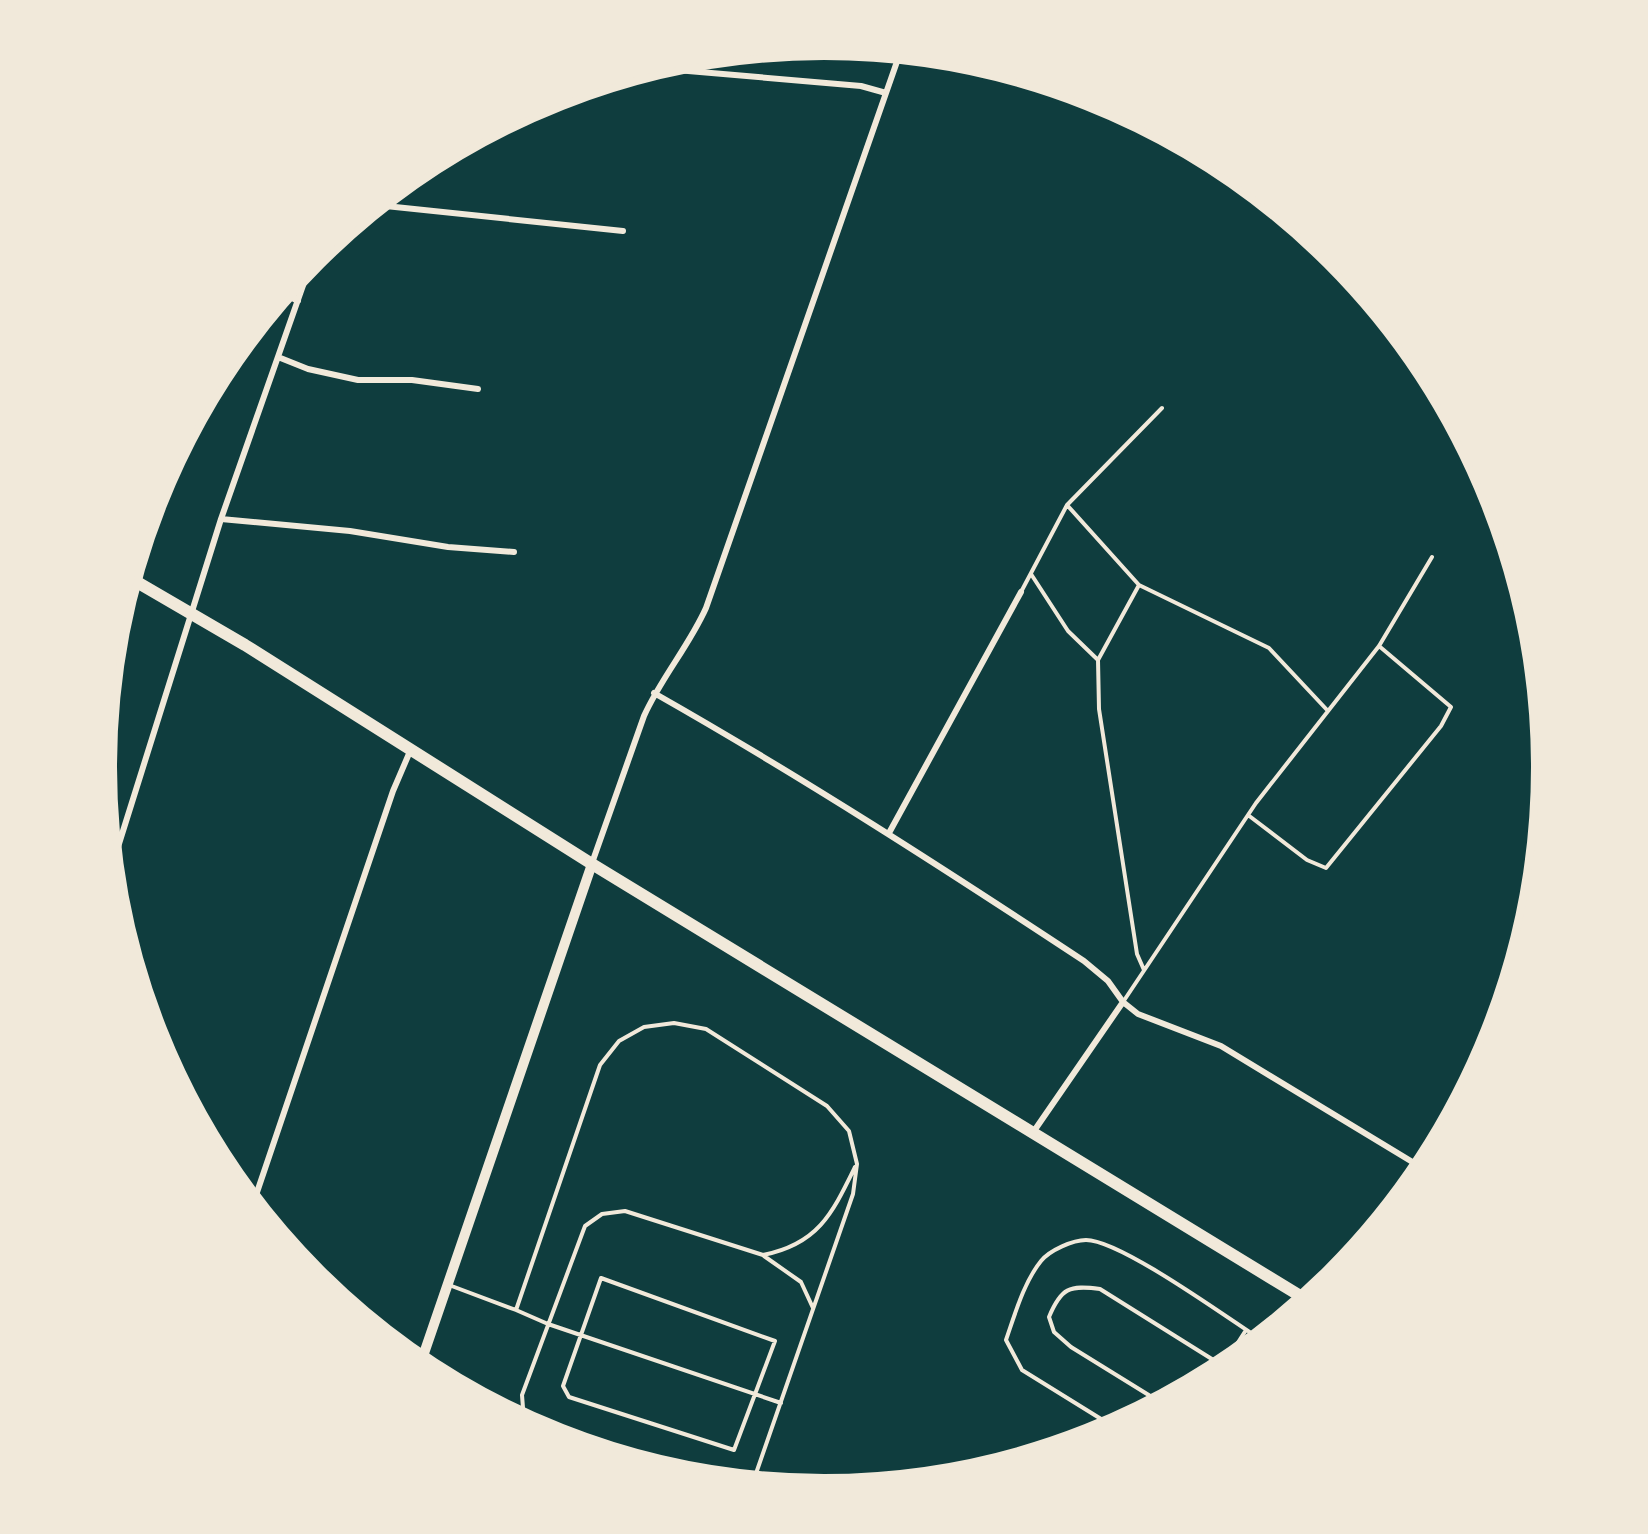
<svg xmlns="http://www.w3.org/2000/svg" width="1648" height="1534" font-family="'Work Sans',sans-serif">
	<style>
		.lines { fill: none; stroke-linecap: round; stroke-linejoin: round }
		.service { stroke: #f1e9da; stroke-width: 4 }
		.minor { stroke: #f1e9da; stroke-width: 6 }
		.tertiary { stroke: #f1e9da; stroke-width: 10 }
		.secondary { stroke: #f1e9da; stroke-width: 12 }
		.rim { fill: none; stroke: #f1e9da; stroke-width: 8 }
	</style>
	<rect width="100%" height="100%" fill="#0f3d3e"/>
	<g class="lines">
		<path class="service" d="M1162,408l-95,97 72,80 130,63 59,63
			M1031,574l37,57 30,29
			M1139,585l-41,75 1,49 38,245 7,16
			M1021,592l46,-87
			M1248,815l59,45 19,8 115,-142 10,-19 -72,-61
			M1123,1002l133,-199 123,-157 53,-89
			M764,1256l37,26 12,26
			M601,1278l174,63 -41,109 -165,-53 -6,-11z
			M449,1285l67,25 84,-245 19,-24 25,-14 30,-4 32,6 121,77 22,25 8,33 -4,30 -100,288
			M516,1310l32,14 233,79
			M1160,1402l-89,-55 -17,-15 -5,-15c12,-29 20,-32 51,-28l123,77 23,-36
			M524,1421l-2,-26 63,-169 17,-12 23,-3 138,44c55,-11 69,-41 92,-88
			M1114,1427l-92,-57 -16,-30c9,-26 18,-58 35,-79 9,-11 32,-21 45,-21 34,0 140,77 174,99"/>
		<path class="minor" d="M653,68l208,18 25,7
			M376,205l247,26
			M283,293l15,8
			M278,357l30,12 50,11h54l66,9
			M221,519l129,12 98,16 66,5
			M654,693c148,84 289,175 430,268l24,20 15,21 15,12 83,32 203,123
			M889,833l132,-241
			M592,863l52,-147c17,-38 45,-70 62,-108l194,-555
			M112,866l109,-347 92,-262
			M1034,1131l89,-129
			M253,1204l140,-413 18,-42"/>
		<path class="tertiary" d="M420,1365l172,-501"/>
		<path class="secondary" d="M130,578l115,67 347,219 715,436"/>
	</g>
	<path d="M0 0H1648V1534H0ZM113 767a711 711 0 1 1 1422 0a711 711 0 1 1-1422 0Z" fill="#f1e9da" fill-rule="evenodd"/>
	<path class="rim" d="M113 767a711 711 0 1 1 1422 0a711 711 0 1 1-1422 0Z"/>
</svg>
